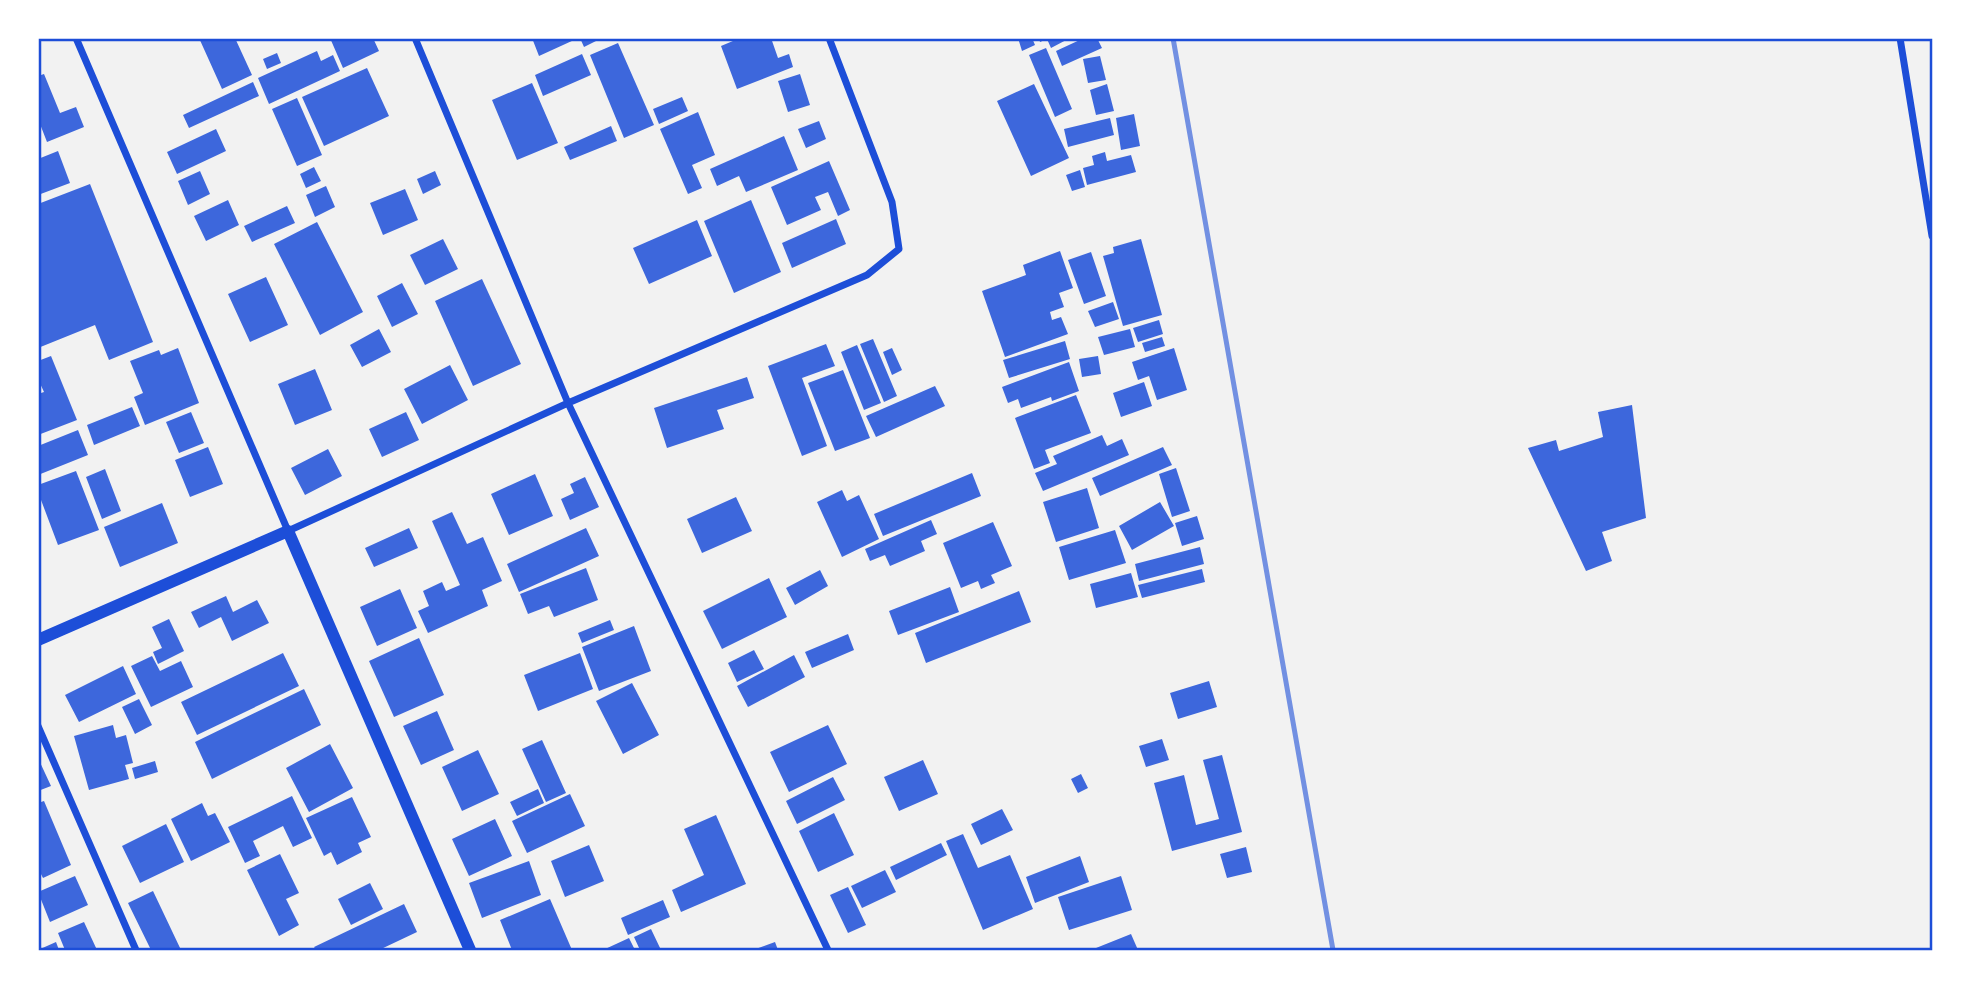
<svg xmlns="http://www.w3.org/2000/svg" width="1971" height="989" font-family="Roboto,sans-serif">
	<style>
		.building { fill: #3d67dc }
		.lines { fill: none; stroke-linecap: round; stroke-linejoin: round }
		.minor { stroke: #1d4ed8; stroke-width: 7 }
		.tertiary { stroke: #1d4ed8; stroke-width: 12 }
		.rail { stroke: #7290e2; stroke-width: 5 }
		.neatline { fill: none; stroke: #1d4ed8; stroke-width: 2.5 }
	</style>
	<rect width="100%" height="100%" fill="#f2f2f2"/>
	<path class="building" d="M199,38h36l17,37 -30,14z
		M330,38h43l6,13 -36,17z
		M532,38h41l1,2 -35,16z
		M580,38h22l-18,9z
		M740,38h31l7,20 11,-4 4,13 -56,22 -16,-43z
		M1018,38h14l3,7 -13,6z
		M1039,38h31l-19,10 -4,-9 -7,3z
		M1084,38h13l5,10 -40,18 -6,-15z
		M618,43l36,82 -30,13 -34,-83z
		M1046,48l26,61 -17,8 -26,-62z
		M317,51l4,10 12,-6 7,16 -71,33 -11,-26z
		M277,53l4,10 -14,6 -4,-10z
		M582,54l9,21 -48,21 -8,-21z
		M1100,56l6,24 -18,3 -5,-24z
		M367,68l22,48 -65,30 -22,-49z
		M44,74l16,39 16,-6 8,20 -37,15 -7,-18h-2v-48z
		M800,74l10,31 -22,7 -10,-31z
		M253,82l6,14 -70,32 -6,-13z
		M532,83l26,60 -41,17 -25,-60z
		M1034,84l35,74 -38,18 -34,-75z
		M1107,84l7,27 -18,4 -6,-25z
		M682,97l6,14 -29,13 -6,-15z
		M297,98l25,57 -25,11 -25,-57z
		M698,112l17,43 -23,10 10,23 -14,6 -28,-65z
		M1134,114l6,32 -19,4 -5,-32z
		M1110,118l4,17 -46,12 -4,-18z
		M819,121l7,18 -20,9 -8,-19z
		M611,126l6,15 -47,19 -6,-13z
		M216,129l10,22 -49,23 -10,-22z
		M784,136l14,34 -52,22 -7,-16 -22,10 -7,-17z
		M58,151l12,32 -32,12v-36z
		M1105,152l2,9 24,-6 5,17 -49,13 -4,-17 11,-3 -2,-9z
		M829,161l21,49 -12,6 -10,-24 -13,5 6,13 -34,15 -16,-38z
		M314,167l7,14 -15,7 -6,-14z
		M1080,170l5,17 -13,4 -6,-16z
		M200,171l10,23 -22,11 -10,-24z
		M435,171l6,14 -18,9 -6,-15z
		M90,184l63,158 -44,18 -14,-35 -57,23v-144z
		M326,186l9,21 -20,10 -9,-22z
		M405,189l13,31 -35,15 -13,-32z
		M228,200l11,25 -33,16 -12,-25z
		M751,200l30,72 -47,21 -30,-72z
		M287,206l8,17 -43,19 -8,-16z
		M836,219l10,25 -54,24 -10,-25z
		M697,220l15,36 -63,28 -16,-36z
		M317,222l46,90 -43,23 -46,-91z
		M443,239l15,30 -33,16 -15,-30z
		M1141,239l21,76 -39,11 -20,-70 11,-3 -1,-6z
		M1060,251l13,37 -14,5 5,14 -14,5 2,8 9,-3 7,17 -63,23 -23,-66 44,-16 -3,-10z
		M1091,252l15,44 -22,8 -16,-44z
		M266,277l22,48 -38,17 -22,-48z
		M482,279l39,85 -48,22 -38,-85z
		M402,283l16,31 -26,13 -15,-31z
		M1113,302l6,17 -24,8 -7,-16z
		M1159,320l4,14 -25,8 -5,-14z
		M379,329l12,23 -29,15 -12,-22z
		M1130,329l5,18 -31,8 -6,-18z
		M1162,337l3,9 -20,6 -3,-9z
		M873,339l24,57 -13,6 -24,-58z
		M1065,341l5,18 -61,19 -6,-18z
		M826,344l9,22 -33,12 25,68 -25,10 -34,-90z
		M857,345l24,58 -17,7 -23,-58z
		M178,348l21,55 -54,22 -11,-28 9,-4 -13,-32 29,-11 2,5z
		M892,348l10,22 -10,5 -9,-23z
		M1174,348l13,42 -30,10 -8,-24 -11,4 -6,-18z
		M51,356l26,64 -39,15v-41l6,-2 -6,-13v-18z
		M1098,356l3,18 -19,3 -3,-18z
		M1069,362l10,29 -27,10 -1,-4 -30,11 -3,-9 -10,4 -6,-16z
		M450,365l18,35 -46,24 -18,-35z
		M315,369l17,41 -37,15 -17,-41z
		M843,370l27,68 -35,13 -27,-68z
		M747,377l7,21 -37,12 7,19 -57,19 -13,-40z
		M1144,382l8,24 -31,11 -8,-24z
		M935,386l10,20 -69,31 -10,-21z
		M1076,395l15,38 -46,17 5,13 -16,6 -19,-51z
		M1632,405l14,113 -44,14 10,29 -26,10 -58,-123 28,-8 3,11 44,-14 -5,-25z
		M132,407l8,19 -46,19 -7,-20z
		M191,412l13,31 -25,10 -13,-31z
		M406,412l13,28 -37,17 -13,-28z
		M78,430l10,25 -50,20v-19l3,-1 -3,-9z
		M1102,435l5,11 15,-7 7,16 -86,36 -8,-18 22,-9 -4,-8z
		M208,447l15,37 -33,13 -15,-37z
		M1163,447l9,18 -72,31 -8,-18z
		M328,449l14,27 -37,19 -14,-27z
		M1176,468l14,43 -18,6 -13,-43z
		M105,469l16,42 -19,8 -16,-42z
		M76,471l23,59 -41,15 -20,-53v-7z
		M972,473l9,23 -98,40 -9,-22z
		M535,474l18,42 -44,19 -18,-41z
		M585,477l14,30 -29,13 -9,-21 13,-6 -4,-9z
		M1087,488l12,40 -43,14 -13,-40z
		M842,490l5,11 12,-6 20,44 -37,18 -25,-55z
		M736,497l16,34 -50,22 -15,-34z
		M1160,502l14,24 -42,24 -13,-24z
		M162,503l16,40 -58,24 -16,-40z
		M452,512l15,32 16,-7 19,44 -20,9 6,16 -60,27 -10,-22 11,-5 -6,-15 19,-9 4,9 14,-6 -28,-64z
		M1197,516l7,23 -22,7 -7,-23z
		M931,520l6,14 -16,7 4,10 -35,15 -5,-11 -15,6 -5,-12z
		M993,522l19,44 -21,9 4,8 -14,6 -3,-8 -17,7 -18,-45z
		M409,528l9,20 -44,19 -9,-19z
		M586,528l13,28 -80,36 -12,-28z
		M1115,530l11,33 -57,17 -10,-33z
		M1200,547l4,17 -65,17 -4,-17z
		M586,568l12,32 -44,17 -5,-11 -21,8 -8,-20z
		M1202,569l3,13 -63,16 -4,-13z
		M820,570l8,16 -33,19 -9,-17z
		M1131,573l7,24 -42,11 -6,-24z
		M769,578l18,39 -65,32 -19,-38z
		M950,587l9,25 -61,23 -9,-24z
		M400,589l17,39 -40,18 -17,-39z
		M1019,591l12,31 -105,41 -11,-30z
		M226,596l7,16 24,-12 12,23 -37,18 -11,-24 -22,11 -8,-16z
		M169,619l15,32 -26,13 -5,-12 9,-4 -10,-21z
		M610,620l4,10 -32,13 -4,-10z
		M634,626l17,45 -52,20 -17,-44z
		M848,634l6,16 -42,18 -7,-16z
		M419,638l25,57 -50,22 -25,-56z
		M754,650l10,19 -27,13 -9,-19z
		M283,653l16,33 -102,49 -16,-33z
		M580,653l13,36 -55,22 -14,-36z
		M794,655l11,22 -57,30 -11,-21z
		M152,656l8,15 21,-10 12,26 -42,20 -20,-41z
		M123,666l13,28 -57,28 -14,-27z
		M1209,681l8,26 -39,12 -8,-26z
		M632,683l27,52 -36,19 -27,-53z
		M304,689l17,36 -109,54 -17,-37z
		M139,699l13,26 -17,9 -13,-27z
		M437,711l17,39 -33,15 -18,-39z
		M113,725l3,13 10,-3 7,28 -8,2 4,14 -40,11 -15,-54z
		M828,725l19,39 -58,28 -19,-40z
		M1162,739l7,21 -23,7 -7,-21z
		M542,740l24,53 -20,9 -24,-53z
		M330,744l23,44 -44,24 -23,-44z
		M478,750l21,44 -37,17 -20,-44z
		M1222,755l20,77 -70,19 -18,-68 30,-8 12,50 23,-6 -16,-59z
		M38,758l13,28 -13,5z
		M923,760l15,34 -39,17 -15,-34z
		M155,761l3,11 -23,7 -3,-11z
		M1081,774l7,14 -10,5 -7,-14z
		M833,777l12,23 -48,24 -11,-23z
		M538,789l6,14 -27,13 -7,-14z
		M570,794l15,32 -58,27 -15,-32z
		M292,796l20,42 -19,9 -10,-21 -30,15 7,15 -15,7 -17,-36z
		M352,797l19,40 -13,6 4,9 -25,13 -6,-13 -7,4 -18,-38z
		M44,801l27,64 -28,13 -5,-10v-65z
		M202,803l6,13 7,-3 15,29 -39,19 -20,-42z
		M1002,809l11,21 -32,15 -10,-21z
		M834,813l20,42 -36,17 -19,-41z
		M716,815l30,69 -65,28 -9,-22 32,-15 -20,-46z
		M495,819l17,37 -43,20 -17,-37z
		M166,824l18,38 -44,21 -18,-37z
		M963,834l15,34 32,-13 23,54 -50,21 -37,-89z
		M941,843l6,12 -51,25 -6,-13z
		M589,845l15,36 -39,16 -14,-36z
		M1246,847l6,25 -25,6 -7,-24z
		M280,854l19,39 -13,6 13,26 -20,11 -32,-66z
		M1080,856l9,26 -54,21 -9,-26z
		M529,861l12,34 -59,23 -13,-35z
		M885,870l11,22 -34,16 -11,-22z
		M75,876l13,29 -38,17 -12,-30z
		M1121,876l11,34 -63,20 -11,-33z
		M370,883l13,26 -32,16 -13,-26z
		M848,887l18,38 -18,8 -18,-38z
		M153,891l28,59h-30l-23,-47z
		M550,899l22,51h-60l-12,-30z
		M663,900l7,17 -42,18 -7,-17z
		M404,904l13,28 -38,18h-63l-2,-3z
		M84,922l13,28h-32l-7,-17z
		M651,929l10,21h-21l-6,-13z
		M1131,934l7,16h-41l-1,-2z
		M629,938l6,12h-32z
		M56,942l3,8h-21z
		M775,942l3,8h-25z"/>
	<g class="lines">
		<path class="minor" d="M76,38l212,493 280,-128 299,-128 32,-26 -7,-47 -63,-164
			M415,38l153,365 260,547
			M1900,38l32,198
			M38,726l98,224"/>
		<path class="tertiary" d="M38,640l250,-109 182,419"/>
		<path class="rail" d="M1173,38l160,912"/>
	</g>
	<rect width="1971" height="989" fill="none" stroke="#ffffff" stroke-width="80"/>
	<rect x="40" y="40" width="1891" height="909" class="neatline"/>
</svg>
